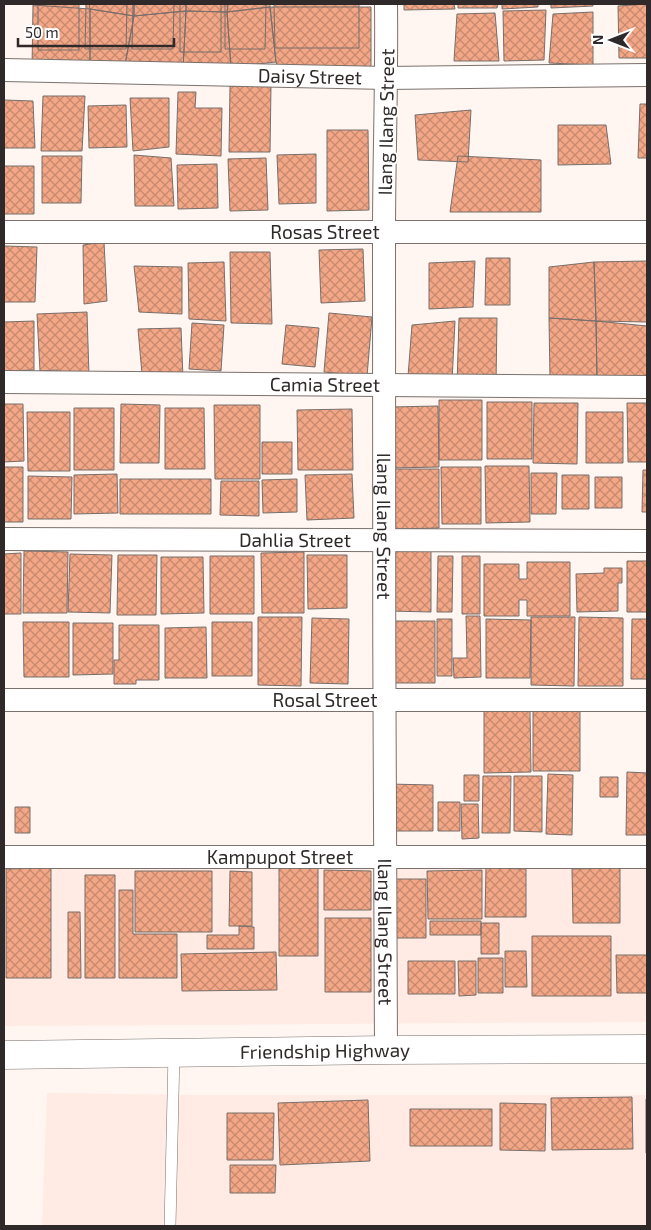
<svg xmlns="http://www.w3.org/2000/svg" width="651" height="1230" font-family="'Exo 2',sans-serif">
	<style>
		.built { fill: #ffebe3 }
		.building { fill: url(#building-cross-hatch); stroke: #786e6a }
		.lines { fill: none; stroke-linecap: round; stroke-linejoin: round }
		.lane-casing { stroke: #7b716d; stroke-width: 12 }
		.street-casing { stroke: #7b716d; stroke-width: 24 }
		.primary-casing { stroke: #7b716d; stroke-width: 29 }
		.lane { stroke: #fff; stroke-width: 11 }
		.street { stroke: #fff; stroke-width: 22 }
		.primary { stroke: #fff; stroke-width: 28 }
		.labels { text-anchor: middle; stroke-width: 4; stroke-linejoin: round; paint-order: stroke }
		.street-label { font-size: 19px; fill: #2f2a29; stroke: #fff }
	</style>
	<defs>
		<pattern id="building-cross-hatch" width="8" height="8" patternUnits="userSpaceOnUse" patternTransform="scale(1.25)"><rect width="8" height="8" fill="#f4a786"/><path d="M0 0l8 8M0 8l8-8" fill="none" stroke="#c6886e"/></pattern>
	</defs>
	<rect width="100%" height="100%" fill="#fff5f1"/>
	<path class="built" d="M4,860l643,2v160l-643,4z
		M47,1093l148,2h452v131h-605z"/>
	<path class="building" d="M38,4h41v46h-41z
		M86,4h41l-1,45h-41z
		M89,4h45v12l-44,-7z
		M133,4h41l-1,45h-41z
		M134,4h52v7l-52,5z
		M180,4h41v48h-41z
		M186,4h42l-1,8 -41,-1z
		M225,4h41l-1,45h-40z
		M228,4h42v3l-43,5z
		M274,4h85v44h-84z
		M404,4h50l1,5 -51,1z
		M458,4h40l-1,4h-39z
		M502,4h36v3l-36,2z
		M551,4h42v2l-42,2z
		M647,4v54h-28l-1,-52z
		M33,5l57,4v60l-58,-1z
		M270,7l6,55 -45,5 -4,-55z
		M270,7h101v63l-91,2 -4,-10z
		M90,9l44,7 -10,54 -34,-1z
		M546,10l-2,50 -40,1 -1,-50z
		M186,11l-3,58 -59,1 10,-54z
		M186,11l41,1 4,55 -48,2z
		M593,12v53l-44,-2 4,-49z
		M495,13l4,48h-45l3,-47z
		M230,86h41l-1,66h-41z
		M178,92h18l-1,16h27l-1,48 -45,-2z
		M43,96h42l-3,55h-41z
		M130,98h39v49l-36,4z
		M4,100l29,1 2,47h-31z
		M640,104h7v54h-9z
		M126,105l1,42 -38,1 -1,-42z
		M471,110l-3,52 -50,-2 -3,-45z
		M558,125h48l5,39 -53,1z
		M327,130h41l1,80 -42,1z
		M316,154v49l-37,1 -2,-49z
		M134,155l37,3 3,48h-39z
		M42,156h40l-1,47h-39z
		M458,156l83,4v52h-91z
		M266,158l2,52 -38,1 -2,-52z
		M217,164l1,44 -40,1 -1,-44z
		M4,166h30v48h-30z
		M104,242l3,59 -23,3 -1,-59z
		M4,246l33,1 -2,55h-31z
		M363,249l2,52 -44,2 -2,-53z
		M230,252h40l2,72 -41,-1z
		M486,258h24v47h-25z
		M475,261l-2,46 -44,2v-46z
		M647,261v61l-51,-1 -2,-59z
		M224,262l2,59 -37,-2 -1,-56z
		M594,262l2,59 -47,-3v-51z
		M134,266l48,1v47l-43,-2z
		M87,312l2,64 -36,1 5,-7 -18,1 -3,-57z
		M329,313l43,4 -5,59 -43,-4z
		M459,318h38l-1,66 -39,1z
		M549,318l47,3 1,60 -47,-2z
		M34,321v49l-30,1v-49z
		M455,321l-3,61 -45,7 5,-64z
		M596,321l51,5v54l-50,1z
		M192,323l32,2 -3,46 -32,-2z
		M286,325l33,3 -4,39 -33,-3z
		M181,328l2,50 -40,7 -5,-56z
		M439,400h43v60h-43z
		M487,402h45v57h-45z
		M534,403h44l-1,61 -44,-1z
		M627,403h20v59h-19z
		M4,404h19l1,57 -20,1z
		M121,404l39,1 -1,58h-39z
		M214,405h46v74h-45z
		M438,406l1,61 -48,1 -1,-61z
		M74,408h40v62h-40z
		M165,408h39l1,61h-40z
		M352,409l1,61h-55l-1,-60z
		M27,412h43v59h-42z
		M586,412h37v51h-37z
		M262,442h30v32h-30z
		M485,466h44l1,56 -44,1z
		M4,467h19v55h-19z
		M441,467h40v57h-39z
		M393,469h46v59l-45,1z
		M643,470h4v42h-5z
		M531,473h26l-1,41h-25z
		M117,474l1,39 -44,1v-39z
		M352,474l2,44 -47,2 -2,-45z
		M562,475h27v34h-27z
		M28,476l44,1 -1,42h-43z
		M595,477h27v31h-27z
		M120,479h91v35h-91z
		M297,479v33l-34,1 -1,-33z
		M221,481h38v35l-39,-1z
		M391,550h40v62l-41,-1z
		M24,551l44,1 -1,61h-44z
		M304,552v61h-42l-1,-60z
		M21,553v61h-17v-60z
		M70,554l42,1 -2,58 -42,-1z
		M118,555h39l-1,60h-39z
		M307,555h40v53l-39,1z
		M210,556h44v58h-44z
		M438,556h15l-1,56h-15z
		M462,556h18v58h-18z
		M161,557h42l1,56 -43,1z
		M627,561h20v51h-20z
		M527,562h43v54h-43v-16h-8v16h-35v-52h35v15h8z
		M604,568h18v15h-4v28l-41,1 -1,-38 28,-1z
		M466,616h14l1,61 -27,1 -1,-20h14z
		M258,617h44l-1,69 -43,-1z
		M531,617h44l-1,69 -43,-1z
		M579,617l44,1v68h-45z
		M312,618l37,1 -1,65 -38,-1z
		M437,619h15v57h-15z
		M486,619l45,1 -1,58h-44z
		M632,619h15v60h-16z
		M387,621h48v62h-48z
		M23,622h46v55h-45z
		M212,622h40v54h-40z
		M73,623h40v51l-40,1z
		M119,625h40v55h-23v4h-22v-24h5z
		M206,627l1,51h-42v-50z
		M484,711h46l1,61 -47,1z
		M533,711h47v60h-47z
		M627,772l20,1v62h-21z
		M548,774l25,1 -1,60 -26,-1z
		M464,775h15v26h-15z
		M483,776h28l-1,57h-28z
		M514,776h28v56l-28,-1z
		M600,777h18v20h-18z
		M388,784l45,1v46h-45z
		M438,802h22v29h-22z
		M461,804h17l1,34 -17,1z
		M15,807h15v26h-15z
		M279,865h39v91h-39z
		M51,868v110h-45v-109z
		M486,868l40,1v48h-41z
		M620,868v55h-47l-1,-54z
		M324,870l47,1v39h-47z
		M482,870v49h-54l-1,-48z
		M135,871h77v61h-77z
		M230,871l22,1v54h-23z
		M85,875h30v103h-30z
		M387,879h39v59h-39z
		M119,890h14v44h44v44h-58z
		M68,912h12l1,66h-13z
		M325,918h46v74h-46z
		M430,921h51v14h-51z
		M481,923h18v31h-18z
		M239,926l15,1v22h-47v-14h32z
		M532,936h79v60h-79z
		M505,951h21l1,36h-22z
		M276,952l1,38 -95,1 -1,-37z
		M616,955h31v38h-30z
		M478,958h25v35h-25z
		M408,961h47v33h-47z
		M458,961h18v34l-17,1z
		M632,1097l1,52 -81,1 -1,-52z
		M646,1099h1v54h-1z
		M368,1100l2,61 -90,4 -2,-62z
		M500,1103l46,1 -1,47 -45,-1z
		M410,1109h82v37h-82z
		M227,1113h47l-1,47h-46z
		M230,1165h46l-1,28h-45z"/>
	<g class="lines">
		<g class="lane-casing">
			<path id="lane" d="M170,1226l4,-173"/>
		</g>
		<g class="street-casing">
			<g id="street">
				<path id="s1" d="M386,4c1,77 -2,154 -2,231 0,272 0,543 2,815"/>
				<path id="s2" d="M4,70l383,8 260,-3"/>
				<path id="s3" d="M4,232h643"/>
				<path id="s4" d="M4,382l643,5"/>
				<path id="s5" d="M4,539l643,2"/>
				<path id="s6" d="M4,700h643"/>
				<path id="s7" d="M4,857h643"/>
			</g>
		</g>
		<g class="primary-casing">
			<g id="primary">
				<path id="s8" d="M4,1055l382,-5 261,-1"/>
			</g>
		</g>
		<use href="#lane" class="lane"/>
		<use href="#street" class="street"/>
		<use href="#primary" class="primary"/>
	</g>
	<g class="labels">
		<g class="street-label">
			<text dy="7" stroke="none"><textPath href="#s2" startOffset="306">Daisy Street</textPath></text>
			<text transform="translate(386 122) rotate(-89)" y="7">Ilang Ilang Street</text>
			<text dy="7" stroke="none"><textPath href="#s3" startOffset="321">Rosas Street</textPath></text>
			<text dy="7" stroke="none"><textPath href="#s4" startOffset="321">Camia Street</textPath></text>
			<text dy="7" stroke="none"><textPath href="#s1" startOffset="522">Ilang Ilang Street</textPath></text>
			<text dy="7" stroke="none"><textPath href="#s5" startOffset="291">Dahlia Street</textPath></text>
			<text dy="7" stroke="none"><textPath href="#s6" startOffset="321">Rosal Street</textPath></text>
			<text dy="7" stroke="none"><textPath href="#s7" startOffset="276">Kampupot Street</textPath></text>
			<text dy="7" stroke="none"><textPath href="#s1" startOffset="928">Ilang Ilang Street</textPath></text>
			<text dy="7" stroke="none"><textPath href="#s8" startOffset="321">Friendship Highway</textPath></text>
		</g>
	</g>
	<rect width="651" height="1230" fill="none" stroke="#2f2a29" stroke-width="10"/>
	<g transform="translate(611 40) rotate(270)" stroke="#ffffff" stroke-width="4" paint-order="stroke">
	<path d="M0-4L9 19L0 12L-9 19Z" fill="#2f2a29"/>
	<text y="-8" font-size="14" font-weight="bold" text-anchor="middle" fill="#2f2a29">N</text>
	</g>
	<path d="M18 38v8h156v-8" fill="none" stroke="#2f2a29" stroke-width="2.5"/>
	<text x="25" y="38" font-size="15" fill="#2f2a29" stroke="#ffffff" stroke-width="4" paint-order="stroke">50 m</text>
</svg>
